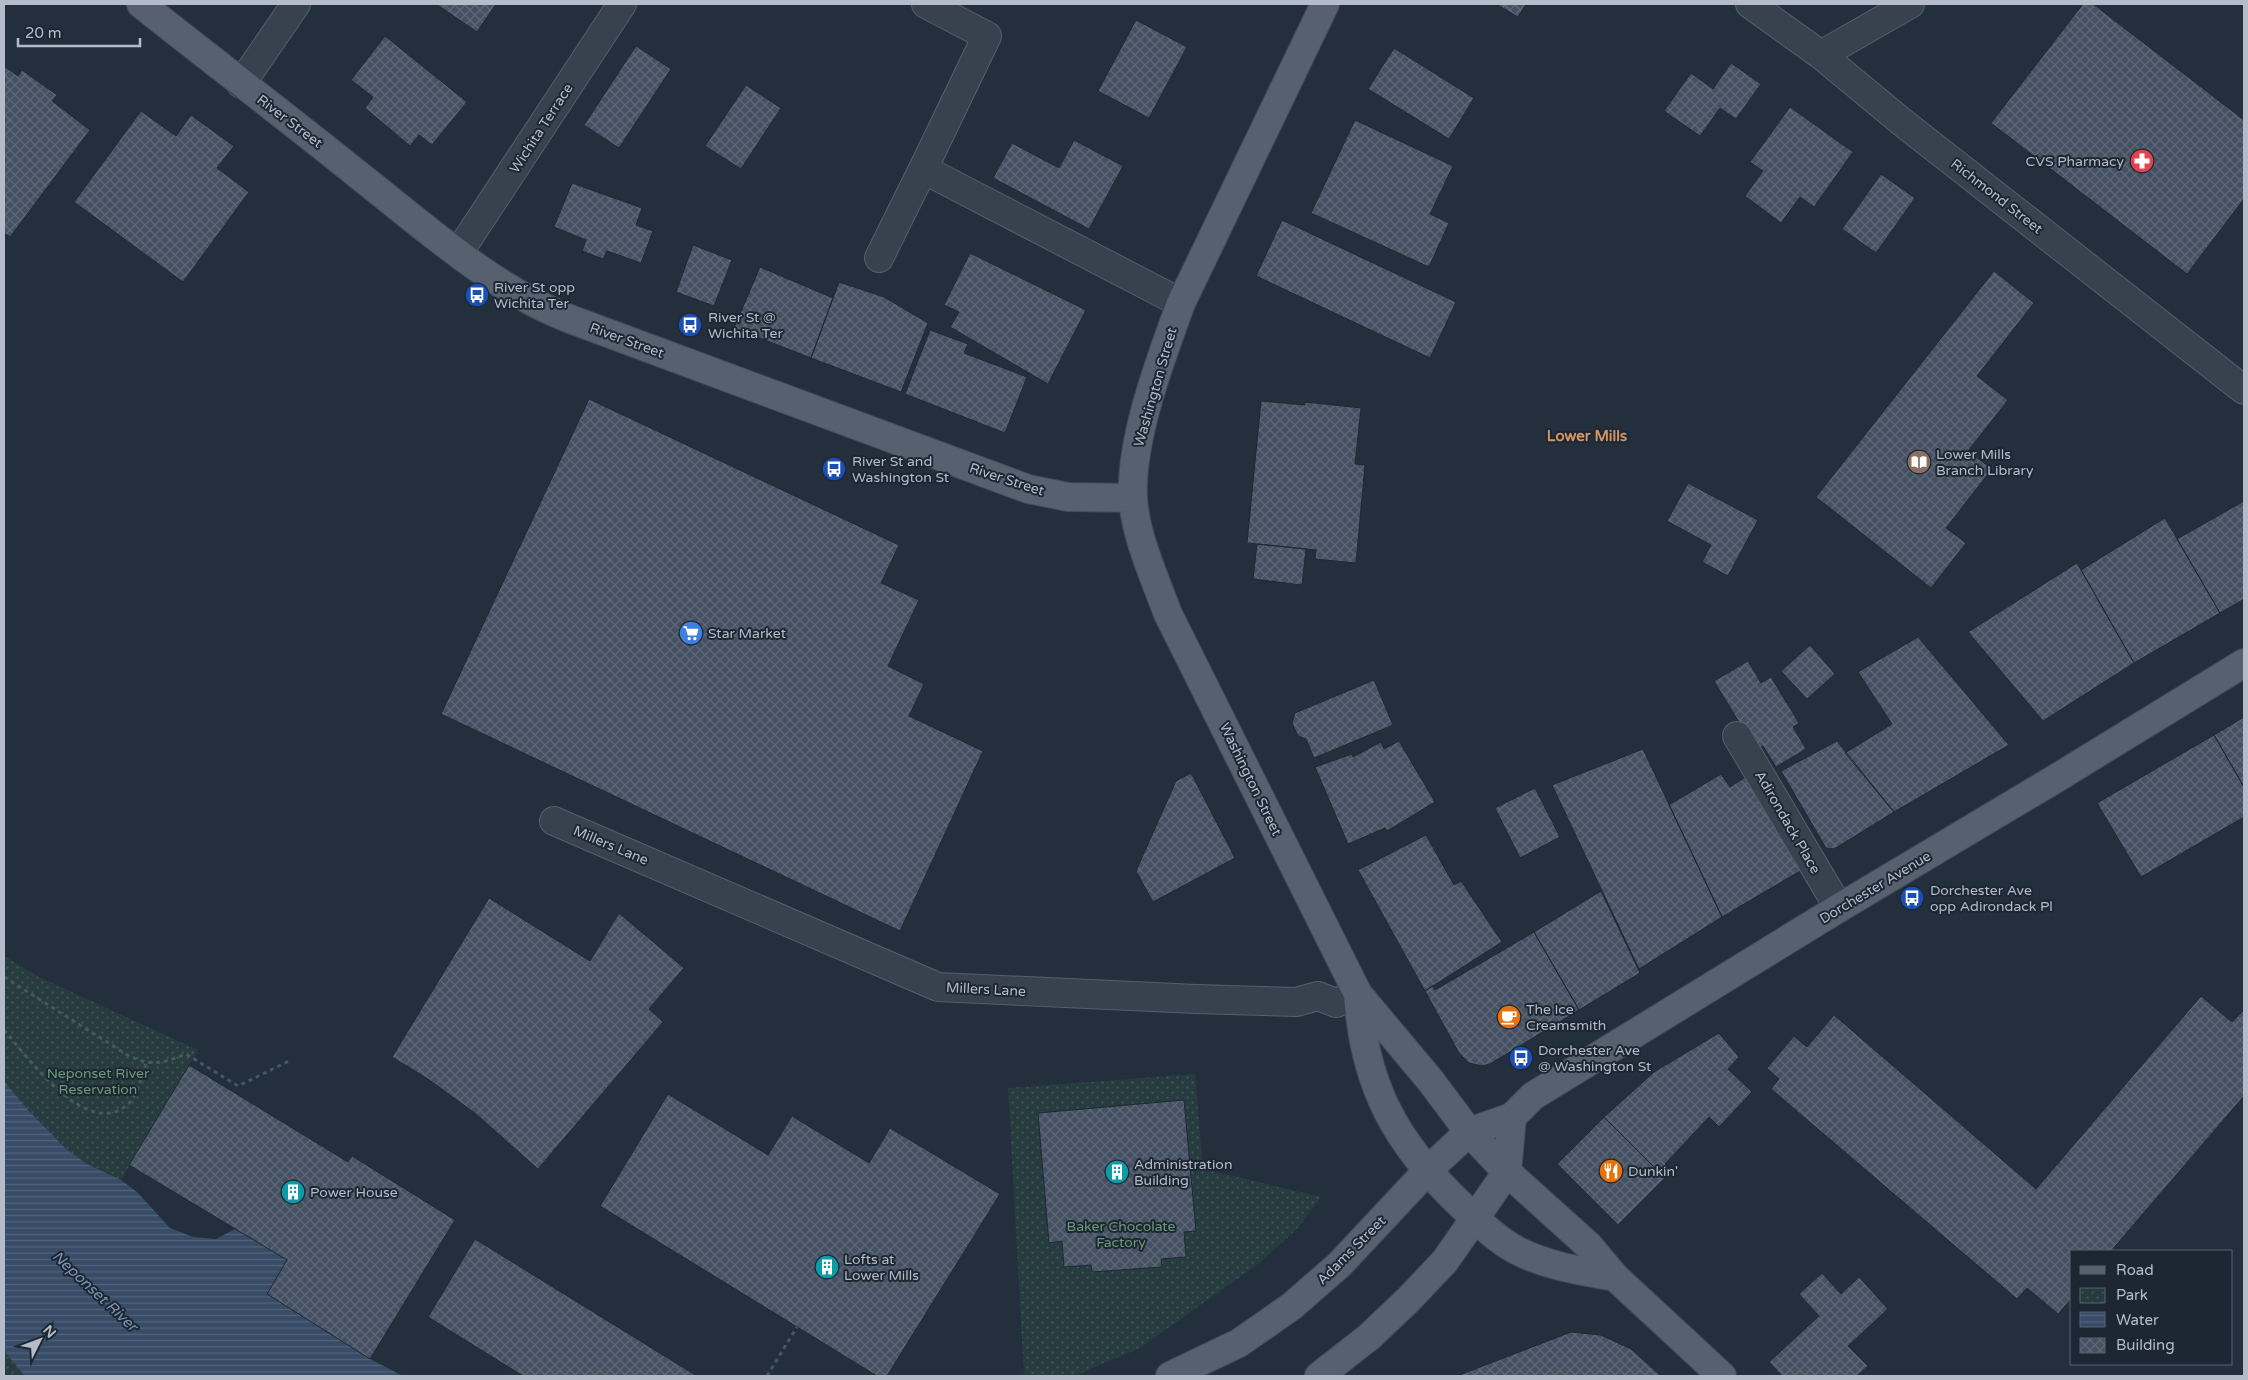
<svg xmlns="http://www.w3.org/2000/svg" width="2248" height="1380" font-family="'Varela Round',sans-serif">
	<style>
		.park { fill: url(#park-dots) }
		.water { fill: url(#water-rules) }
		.building { fill: url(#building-cross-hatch); stroke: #1f2835 }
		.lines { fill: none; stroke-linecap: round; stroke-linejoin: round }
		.minor-casing { stroke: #565f6c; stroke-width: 30 }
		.major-casing { stroke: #414a57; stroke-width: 30 }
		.path { stroke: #44595c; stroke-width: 3; stroke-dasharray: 4 4; stroke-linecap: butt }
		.minor { stroke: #38414e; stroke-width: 28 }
		.major { stroke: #56606e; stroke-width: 28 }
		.labels { text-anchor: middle; stroke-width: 4; stroke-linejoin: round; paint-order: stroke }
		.street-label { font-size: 14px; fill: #b4bcc9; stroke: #1d2633 }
		.poi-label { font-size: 14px; fill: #b4bcc9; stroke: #1d2633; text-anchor: start }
		.park-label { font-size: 14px; fill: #6b9a76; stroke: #1d2633 }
		.neighbourhood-label { font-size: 15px; font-weight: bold; fill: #d59563; stroke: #1d2633 }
		.water-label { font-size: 15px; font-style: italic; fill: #7c92b1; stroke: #1d2633 }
	</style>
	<defs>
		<pattern id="park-dots" width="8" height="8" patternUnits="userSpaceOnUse" patternTransform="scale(1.25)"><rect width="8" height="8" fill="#263c3f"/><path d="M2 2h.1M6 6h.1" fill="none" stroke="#435659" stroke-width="1.8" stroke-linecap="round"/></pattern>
		<pattern id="water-rules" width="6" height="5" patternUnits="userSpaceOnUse" patternTransform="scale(1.25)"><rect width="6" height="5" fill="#394c67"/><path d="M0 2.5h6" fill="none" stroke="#53647b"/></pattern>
		<pattern id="building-cross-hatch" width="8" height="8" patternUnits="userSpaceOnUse" patternTransform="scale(1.25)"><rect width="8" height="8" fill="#455162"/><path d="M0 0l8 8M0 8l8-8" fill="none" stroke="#5d6877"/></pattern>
	</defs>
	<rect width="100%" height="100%" fill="#242f3e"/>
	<path class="park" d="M4,956l35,21 159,73 -77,130 -34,-16 -22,-16 -37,-38 -24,-29z
		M1195,1074l8,95 118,28 -24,32 -39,35 -118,84 -66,28h-50l-16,-288z
		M4,1351l21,25h-21z"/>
	<path class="water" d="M4,1081l24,29 37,38 22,16 34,16 16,12 33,36 23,9 23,2 19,-10 52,31 -20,34 103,65 33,17h-378l-21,-25z"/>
	<path class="building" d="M436,4h60l-19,28z
		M1496,4h30l-8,13z
		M2083,4h10l151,116v79l-57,75 -196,-151z
		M1136,20l51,27 -38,71 -51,-27z
		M385,36l82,66 -35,43 -13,-10 -9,11 -45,-38 8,-11 -22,-17z
		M636,46l35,23 -52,79 -35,-23z
		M1394,48l80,50 -25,41 -81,-50z
		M1731,63l30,21 -25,35 -16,-11 -20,28 -36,-25 27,-38 22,16z
		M4,66l14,10 4,-6 35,25 -5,6 38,29 -80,107 -6,-4z
		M746,85l35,23 -40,61 -36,-23z
		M1790,107l63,45 -39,55 -14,-10 -19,26 -36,-27 18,-25 -13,-9z
		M141,111l35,25 15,-21 43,31 -17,22 32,24 -66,90 -109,-80z
		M1355,120l98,46 -23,48 19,9 -20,44 -118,-54z
		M1074,140l49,26 -34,63 -96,-51 19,-35 47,25z
		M1881,174l34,24 -39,55 -34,-24z
		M572,183l70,25 -6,17 17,6 -12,32 -34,-12 -4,8 -21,-8 4,-11 -32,-13z
		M1282,220l174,82 -26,56 -174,-82z
		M693,245l39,15 -18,46 -38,-14z
		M970,253l116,57 -38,74 -98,-57 9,-15 -15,-7z
		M760,267l73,31 -22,60 -77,-30z
		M1994,271l40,32 -57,73 31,24 -40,51 24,18 -46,59 20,15 -35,45 -115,-91z
		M839,282l45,15 44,26 -27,69 -90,-34z
		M930,330l38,14 -4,9 63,24 -22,56 -100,-39z
		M589,399l310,146 -18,38 38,17 -31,66 36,18 -15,32 74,35 -83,180 -459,-217z
		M1261,401l44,4v-3l56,6 -6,56 10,1 -9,98 -41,-4 1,-9 -69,-7z
		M1688,483l70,37 -30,56 -26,-14 9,-17 -44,-24z
		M2244,501v98l-24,14 -43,-74z
		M2165,518l55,95 -86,50 -53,-93z
		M1257,544l49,5 -4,36 -49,-6z
		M2077,563l57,100 -91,58 -75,-89z
		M1918,637l91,108 -115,67 -49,-59 47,-29 -34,-52z
		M1810,645l25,29 -28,25 -26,-28z
		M1748,661l13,22 10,-6 28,46 -6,4 13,22 -30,18 -13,-21 -7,4 -42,-69z
		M1374,680l19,45 -79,33 -8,-19 -8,-3 -6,-13 3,-10z
		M2244,717v70l-30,-52z
		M2214,735l30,52v30l-103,60 -44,-74z
		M1399,741l36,61 -48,29 -2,-3 -37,16 -33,-77 37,-13 1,3 28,-15 3,7z
		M1837,741l57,71 -60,37 -8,-1 -45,-77z
		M1643,749l79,168 -83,52 -87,-184z
		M1191,773l44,85 -82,44 -17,-31 40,-90z
		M1721,774l9,13 19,-12 58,92 -85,50 -53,-112z
		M1535,788l25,49 -40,21 -25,-50z
		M1426,835l28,50 7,-4 41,61 -77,49 -67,-121z
		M1601,891l39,82 -61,37 -45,-78z
		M489,898l101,63 29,-48 65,55 -35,41 14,13 -125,147 -62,-55 -48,-35 -36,-22z
		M1534,932l45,78 -89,54 -8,2 -13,-3 -10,-10 -34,-62 7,-5 3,4z
		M2201,996l31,26 12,-12v86l-133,155h-39v47l-14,16 -31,-26 -10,11 -246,-210 8,-10 -12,-11 27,-32 13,11 27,-32 202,174z
		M1719,1033l20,24 -11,12 24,23 -33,35 -10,-10 -44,47 6,6 -6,8 -61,-61 50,-45z
		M189,1065l159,97 4,-6 103,64 -85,139 -103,-65 20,-34 -158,-95z
		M668,1094l100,61 24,-39 77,47 21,-35 110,66 -113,182h-10l-277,-170z
		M1184,1100l12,131 -12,1 2,25 -25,2 1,8 -70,5 -1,-7 -27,2 -2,-26 -13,2 -11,-130z
		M1604,1117l61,61 -47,47 -61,-61z
		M475,1239l222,137h-174l-95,-59z
		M1822,1273l19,21 18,-17 29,32 -40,37 20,20 -11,10h-75l-13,-14 50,-46 -20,-22z
		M1571,1332l30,3 30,14 30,27h-204z"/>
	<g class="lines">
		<g class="minor-casing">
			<path id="minor" d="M926,4l61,32 -64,133 258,134
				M1750,4l71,51 81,67 342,268
				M1821,55l89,-51
				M241,84l55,-80
				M459,252l163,-248
				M879,258l44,-89
				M1737,736l102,172
				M554,821l384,166 258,12 100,3 22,-6 18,7 22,-9"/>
		</g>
		<g class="major-casing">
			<path id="major" d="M141,4c73,58 147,114 220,173 65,51 132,112 209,142l458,170 40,8 65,1
				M1325,4l-144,299c-20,55 -51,136 -48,195 2,37 22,81 35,116l190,380 72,86 39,52 38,40 82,74 26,31 107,99
				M1358,994c6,92 38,150 105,213 16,15 33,32 53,43 31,16 65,21 99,27
				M1170,1376l69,-33 53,-37 48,-42 88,-94 41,-38 43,-15 21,-21 306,-188 216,-129 189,-116
				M1319,1376l50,-39 40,-38 36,-38 62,-89 5,-55"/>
		</g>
		<path class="path" d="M4,977l125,79c25,11 33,7 57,-2l52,32 53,-26
			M4,1030c23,26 82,110 123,75 11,-9 14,-29 19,-41
			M767,1376l30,-49"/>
		<use href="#minor" class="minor"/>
		<use href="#major" class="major"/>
	</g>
	<defs>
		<g id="pharmacy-disc" transform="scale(1.25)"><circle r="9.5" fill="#e0444e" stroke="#1d2633"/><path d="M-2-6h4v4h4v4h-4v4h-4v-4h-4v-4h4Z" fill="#fff"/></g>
		<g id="bus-disc" transform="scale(1.25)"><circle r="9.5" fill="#1a4fb4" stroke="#1d2633"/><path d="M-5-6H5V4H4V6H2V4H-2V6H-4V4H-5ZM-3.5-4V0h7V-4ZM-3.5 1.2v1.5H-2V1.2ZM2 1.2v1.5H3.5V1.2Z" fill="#fff"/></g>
		<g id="library-disc" transform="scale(1.25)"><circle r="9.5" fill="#8d6e63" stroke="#1d2633"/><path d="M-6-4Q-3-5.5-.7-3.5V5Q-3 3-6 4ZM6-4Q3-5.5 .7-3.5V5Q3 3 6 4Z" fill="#fff"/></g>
		<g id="supermarket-disc" transform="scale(1.25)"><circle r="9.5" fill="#3f7fe0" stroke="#1d2633"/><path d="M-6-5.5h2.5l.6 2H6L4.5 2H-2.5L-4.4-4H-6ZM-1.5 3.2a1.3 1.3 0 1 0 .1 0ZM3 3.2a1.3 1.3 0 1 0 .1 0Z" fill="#fff"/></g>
		<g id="cafe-disc" transform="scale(1.25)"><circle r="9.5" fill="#e8710a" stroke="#1d2633"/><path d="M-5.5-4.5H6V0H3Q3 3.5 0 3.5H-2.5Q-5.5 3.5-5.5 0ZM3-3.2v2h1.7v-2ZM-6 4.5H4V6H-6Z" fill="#fff"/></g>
		<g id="restaurant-disc" transform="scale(1.25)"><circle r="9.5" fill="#e8710a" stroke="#1d2633"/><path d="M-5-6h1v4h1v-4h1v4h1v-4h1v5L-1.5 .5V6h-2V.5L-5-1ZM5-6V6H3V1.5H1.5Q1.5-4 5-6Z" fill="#fff"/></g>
		<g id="building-disc" transform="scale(1.25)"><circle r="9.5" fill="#0f9aa8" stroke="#1d2633"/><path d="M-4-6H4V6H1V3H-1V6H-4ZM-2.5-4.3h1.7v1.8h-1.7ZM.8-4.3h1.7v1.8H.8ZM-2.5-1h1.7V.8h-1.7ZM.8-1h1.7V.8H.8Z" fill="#fff"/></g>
	</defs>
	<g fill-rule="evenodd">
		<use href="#pharmacy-disc" x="2142" y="161"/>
		<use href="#bus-disc" x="477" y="295"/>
		<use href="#bus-disc" x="690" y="325"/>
		<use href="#library-disc" x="1919" y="462"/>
		<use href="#bus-disc" x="834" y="469"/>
		<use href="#supermarket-disc" x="691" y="633"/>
		<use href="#bus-disc" x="1912" y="898"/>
		<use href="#cafe-disc" x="1509" y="1017"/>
		<use href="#bus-disc" x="1521" y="1058"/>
		<use href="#restaurant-disc" x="1611" y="1171"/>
		<use href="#building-disc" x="1117" y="1172"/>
		<use href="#building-disc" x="293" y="1192"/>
		<use href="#building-disc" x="827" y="1267"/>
	</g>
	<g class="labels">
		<g class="street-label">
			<text transform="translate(290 121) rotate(37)" y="5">River Street</text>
			<text transform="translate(541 128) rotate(-57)" y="5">Wichita Terrace</text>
			<text transform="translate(1997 196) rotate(38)" y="5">Richmond Street</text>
			<text transform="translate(627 340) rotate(20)" y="5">River Street</text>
			<text transform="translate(1155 387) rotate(-74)" y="5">Washington Street</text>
			<text transform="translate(1007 479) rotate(18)" y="5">River Street</text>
			<text transform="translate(1251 779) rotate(64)" y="5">Washington Street</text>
			<text transform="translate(1788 822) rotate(60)" y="5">Adirondack Place</text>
			<text transform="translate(611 845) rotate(23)" y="5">Millers Lane</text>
			<text transform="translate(1875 887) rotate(-31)" y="5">Dorchester Avenue</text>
			<text transform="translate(986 989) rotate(3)" y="5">Millers Lane</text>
			<text transform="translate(1351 1250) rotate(-45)" y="5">Adams Street</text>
		</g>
		<g class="poi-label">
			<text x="2124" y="166" text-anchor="end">CVS Pharmacy</text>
			<text x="494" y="292">River St opp<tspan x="494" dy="16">Wichita Ter</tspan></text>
			<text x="708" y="322">River St @<tspan x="708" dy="16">Wichita Ter</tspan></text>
			<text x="1936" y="459">Lower Mills<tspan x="1936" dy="16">Branch Library</tspan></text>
			<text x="852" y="466">River St and<tspan x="852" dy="16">Washington St</tspan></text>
			<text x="708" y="638">Star Market</text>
			<text x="1930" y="895">Dorchester Ave<tspan x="1930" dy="16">opp Adirondack Pl</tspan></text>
			<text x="1526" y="1014">The Ice<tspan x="1526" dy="16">Creamsmith</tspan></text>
			<text x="1538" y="1055">Dorchester Ave<tspan x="1538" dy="16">@ Washington St</tspan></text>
			<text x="1134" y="1169">Administration<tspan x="1134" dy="16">Building</tspan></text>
			<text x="1628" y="1176">Dunkin'</text>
			<text x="310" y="1197">Power House</text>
			<text x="844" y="1264">Lofts at<tspan x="844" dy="16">Lower Mills</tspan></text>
		</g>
		<g class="park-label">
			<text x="98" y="1078">Neponset River<tspan x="98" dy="16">Reservation</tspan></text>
			<text x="1121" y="1231">Baker Chocolate<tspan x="1121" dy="16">Factory</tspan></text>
		</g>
		<g class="neighbourhood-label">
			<text x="1587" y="441">Lower Mills</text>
		</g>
		<g class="water-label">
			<text transform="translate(95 1291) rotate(43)" y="5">Neponset River</text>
		</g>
	</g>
	<rect width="2248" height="1380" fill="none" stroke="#b4bcc9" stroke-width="10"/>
	<rect x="2070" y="1250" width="162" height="115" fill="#1d2633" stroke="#59626f"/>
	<rect x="2080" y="1266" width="25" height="8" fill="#56606e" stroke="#59626f"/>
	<text x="2116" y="1275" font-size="15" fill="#b4bcc9">Road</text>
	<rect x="2080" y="1288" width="25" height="15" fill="url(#park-dots)" stroke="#59626f"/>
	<text x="2116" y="1300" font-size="15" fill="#b4bcc9">Park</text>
	<rect x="2080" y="1312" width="25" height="15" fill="url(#water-rules)" stroke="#59626f"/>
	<text x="2116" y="1325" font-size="15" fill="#b4bcc9">Water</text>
	<rect x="2080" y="1338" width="25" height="15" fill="url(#building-cross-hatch)" stroke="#59626f"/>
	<text x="2116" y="1350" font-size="15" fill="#b4bcc9">Building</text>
	<g transform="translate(40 1340) rotate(48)" stroke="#1d2633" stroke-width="4" paint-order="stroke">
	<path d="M0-4L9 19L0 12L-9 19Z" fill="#b4bcc9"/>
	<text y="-8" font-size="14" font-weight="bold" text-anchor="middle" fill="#b4bcc9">N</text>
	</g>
	<path d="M18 38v8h122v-8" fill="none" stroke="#b4bcc9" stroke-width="2.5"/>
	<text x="25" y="38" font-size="15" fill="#b4bcc9" stroke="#1d2633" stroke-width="4" paint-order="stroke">20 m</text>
</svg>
